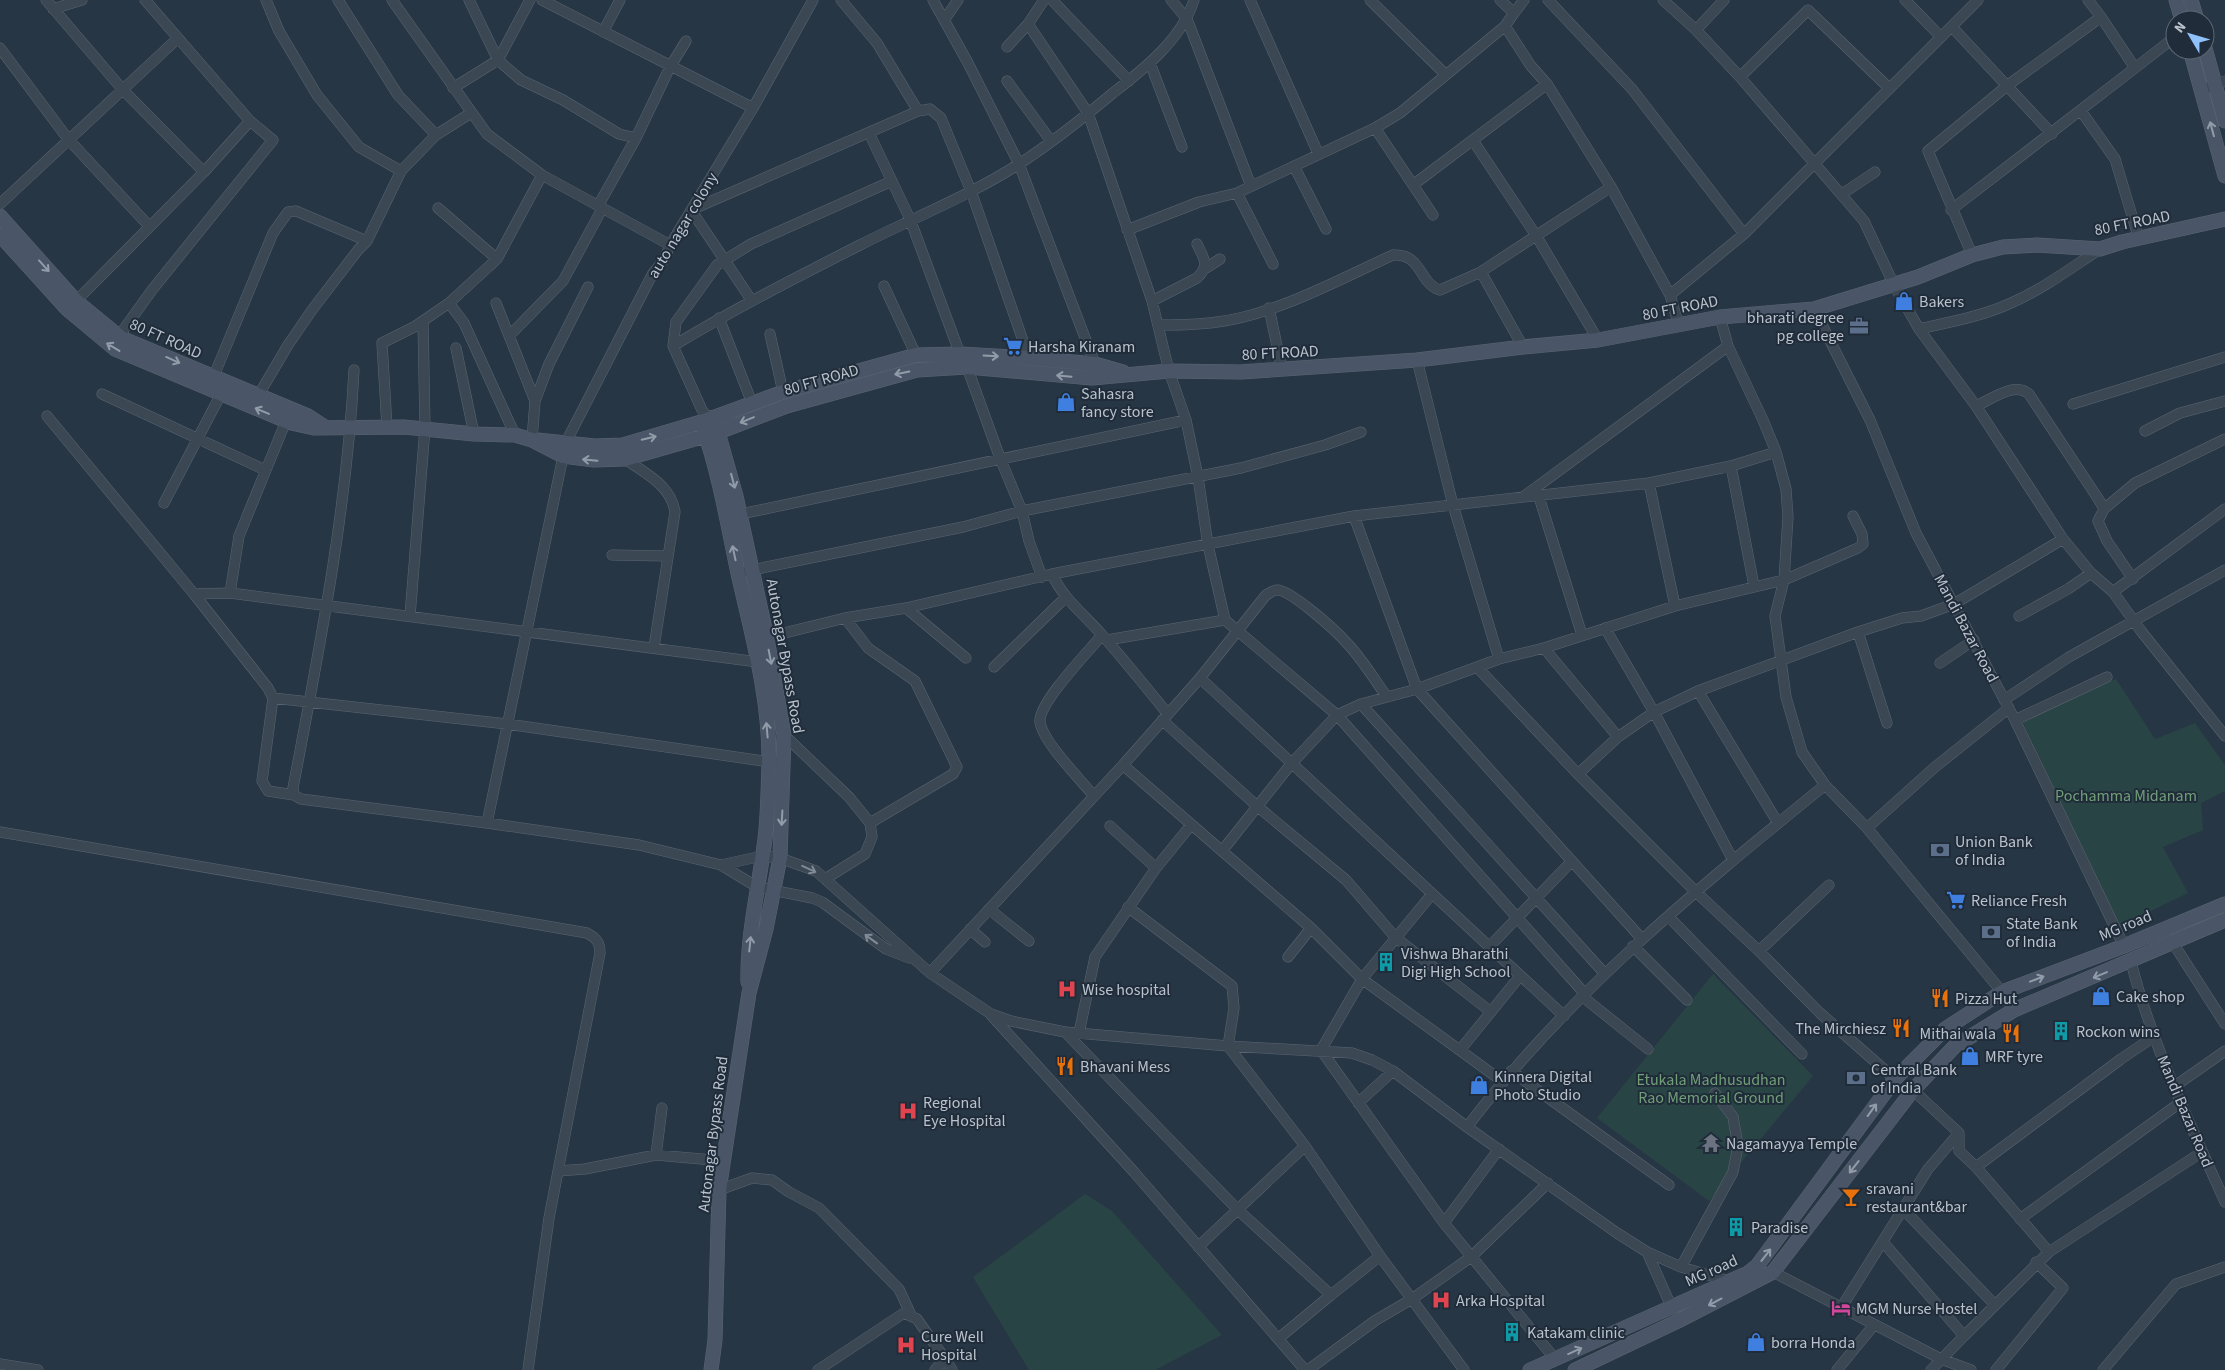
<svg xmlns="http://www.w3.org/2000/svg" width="2225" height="1370" font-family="'Source Sans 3',sans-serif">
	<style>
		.green { fill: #294445 }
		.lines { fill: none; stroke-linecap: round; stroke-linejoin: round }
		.street-casing { stroke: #5a6571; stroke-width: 11 }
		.secondary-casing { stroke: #5a6571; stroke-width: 15 }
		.street { stroke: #3c4754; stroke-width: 10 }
		.secondary { stroke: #4a5667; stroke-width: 14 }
		.oneway { stroke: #929ca9 }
		.oneway2 { stroke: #818b97 }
		.labels { text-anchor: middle; stroke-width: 4; stroke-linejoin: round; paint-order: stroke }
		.street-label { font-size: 16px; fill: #b9c2cd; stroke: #202c39 }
		.poi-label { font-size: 16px; fill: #b9c2cd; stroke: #202c39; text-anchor: start }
		.park-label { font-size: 16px; fill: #709f78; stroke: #202c39 }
	</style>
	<rect width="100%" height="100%" fill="#273644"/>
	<path class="green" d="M2116,679l39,60 40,-16 30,42v26l-24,12 2,27 -40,17 25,46 -70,34 -97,-209z
		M1713,974l100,102 -104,125 -112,-83z
		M1085,1194l27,17 110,124 -67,35h-126l-56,-93z"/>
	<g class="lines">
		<g class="street-casing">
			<path id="street" d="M46,0l77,90 81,82
				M266,0l13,31 38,64 42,52 42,24
				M338,0l60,95 38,40
				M392,0l95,134 55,41 128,70
				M469,0l29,60 23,20 42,20 56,34 17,4
				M542,0l211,108
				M841,0l36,43 41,68
				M933,0l35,63 51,101 76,200
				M1052,0l77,81
				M1171,0l16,19 64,167
				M1250,0l68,153
				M1370,0l76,75
				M1548,0l84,89 112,145
				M1663,0l33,30 44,47 124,144 30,64 25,44 57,77 87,133 28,34 22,19 28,39 84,105
				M1905,0l36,37
				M53,9l29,-9
				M1514,13l10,-13
				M945,19l13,-19
				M1028,24l60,89 64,188 17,70 17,49 12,57 10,68 17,75 112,95 248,279
				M1505,26l26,40 16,18 64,103 59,108 9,31
				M1952,27l100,107
				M1696,30l28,-30
				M603,32l17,-32
				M1007,47l21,-23 16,-24
				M0,48l68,91 81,87
				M1150,63l32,84
				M2135,68l40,-31
				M1740,77l68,-67 81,78
				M1007,81l44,60
				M453,88l45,-28 32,-60
				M2202,90l23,-9
				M2081,111l34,48 24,80
				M1375,128l58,87
				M869,133l41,86 50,135
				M1474,142l63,95 61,103
				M1294,166l32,63
				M1413,185l134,-101
				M1237,193l36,71
				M1842,194l33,-22
				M0,204l177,-165
				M598,206l38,-68 34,-71 16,-26
				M438,208l59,51
				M1951,210l184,-142 -34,-51
				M1127,230l72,-28 38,-9 138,-65 25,-15 105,-87 9,-13 -14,-13
				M1972,255l-44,-104 80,-66 93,-68 -13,-17
				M1206,268l14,-9
				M1479,273l132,-86
				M884,286l32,69
				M1670,295l74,-61 234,-234
				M76,301l128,-129 46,-51
				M752,301l-61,-91 227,-99 12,-2 11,9 30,73 58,167
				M1152,301l45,-23c13,-12 7,-20 0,-34
				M449,303l15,20 51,112
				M496,303l39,98
				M1269,308l13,62
				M1814,309l56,111 46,113 99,187 109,226
				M1720,317l8,29 35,74 13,32 10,37 2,28 -4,63 -9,36 11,81 16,55 23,33 42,43 135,164 12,18
				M719,318l33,85
				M1159,325c19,0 39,0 58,-3 58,-7 123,-43 176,-67 29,-2 26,29 47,35l41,-18 42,75
				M1919,329c31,-7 64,-13 92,-26 32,-14 60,-35 89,-54
				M770,334l13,58
				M510,335l53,-54 39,-72
				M121,338l3,-9 28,-39 121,-150 -23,-19 -105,-121
				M673,346c61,-37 124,-69 187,-101 53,-27 109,-49 159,-81 33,-21 64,-46 94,-71 31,-24 69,-54 81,-93
				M456,348l18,86
				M1417,360l36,145 46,154
				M967,367l33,91 22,53 7,30 13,36
				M354,370c-7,141 -35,280 -61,418l1,7 7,4 186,24 152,22 82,20 36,22 55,11 10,4 64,47 23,9
				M213,378l60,-145 15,-21 8,-1 71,30
				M102,394l163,76
				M258,396l30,-51 24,-35 46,-60 9,-9 34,-70 35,-36 35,-22
				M2073,404l152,-47
				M1976,406c16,-7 39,-25 53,-12l70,106 5,9 -6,12 9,20 26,38
				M47,416l147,178 74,94 5,10 -11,83 6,10 26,4
				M714,418l-9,-4 -3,-4 -29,-64 3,-24 41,-57 34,-21 141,-63
				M387,427l-5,-84 32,-16 35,-24 48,-44 45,-84
				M2145,431l35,-18 45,-12
				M532,440l3,-39 14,-37 39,-77
				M625,459c21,15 46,26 50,53l-21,135
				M1731,466l23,120
				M1649,483l26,123
				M1523,497l205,-151
				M1539,497l43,138
				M164,503l57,-109
				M2104,509l31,-26 90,-44
				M741,514l445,-94
				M1354,516l63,173 225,250
				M612,555l56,1
				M747,571l216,-44 59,-16 219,-43 84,-23 36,-13
				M1052,574c11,25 34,42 51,62 22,25 43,51 64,77
				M2113,592l112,-83
				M230,593l9,-57 47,-115
				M194,594l36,-1 528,69
				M906,608l60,50
				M410,616l15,-188 -2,-107
				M2019,616l49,-27 23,-16
				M845,618l23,30 47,33 42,86 -4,7 -83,49
				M1605,628l49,84 79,148
				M1858,632l29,91
				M760,639l85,-21 61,-10 146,-34 302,-58 295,-33 82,-17 45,-14
				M1107,640l118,-20
				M1544,648l74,89
				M1940,663l34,-23
				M994,667l72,-70
				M1477,667l98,104 121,121 62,58 62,63 75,66
				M1200,678l364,338
				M1698,691l80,132
				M273,698l234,26 277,40
				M2004,700l65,-43 156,-87
				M1361,704l244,270
				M1162,720l95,86 89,74 49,57 96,75
				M2015,720l92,-43
				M784,735l65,62 21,26 2,14 -7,17 -40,25
				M1123,765l99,86 69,-87 46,-49 24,-11 56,-15 82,-30 45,-11 131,-42 109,-26 74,-32 5,-4 -1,-10 -9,-18
				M1578,774l40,-37 36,-25 44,-21 160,-59 44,-14 19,-2 33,-12 109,-65
				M1094,796c-14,-17 -51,-54 -54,-74 -2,-19 49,-71 62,-87
				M487,823l79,-381 87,-169 11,-13 6,-15 83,-137 60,-108
				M1110,826l46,42
				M1867,828l68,-61 74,-59
				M0,832l587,101c9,5 13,9 13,20l-51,265 -21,152
				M1222,851l89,77 51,51 140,102
				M721,865l41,-9 18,2 36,13 114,102 61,41 20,7 54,11 163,14 124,7 20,7 21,11 74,56 150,106 30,19 34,15 51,15
				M1432,894l-70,85 -41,71 123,173 111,136
				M1128,907l104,79 2,22 -6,38 77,100 75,110 84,114
				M989,909l40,32
				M1668,916l134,138
				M970,929l15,13
				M2173,943l52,81
				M1633,946l54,54
				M1489,947l83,-86
				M1759,951l70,-66
				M1288,957l23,-29
				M2131,962c21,83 59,162 94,240
				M930,973l193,-208 77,-87 66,-83c4,-2 7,-5 11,-5 14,0 58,40 68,51 16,16 29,38 42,56
				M1583,997l65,52
				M991,1015l143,157 171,198
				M1065,1032l173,178 93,85 49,-39
				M1079,1033l16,-76 61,-89 35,-43
				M1460,1050l60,-74
				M1511,1071l158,114
				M2175,1086l50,-35
				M1913,1090l46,43v18l17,16 73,85
				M1358,1103l35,-32
				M1467,1127c100,-132 230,-238 358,-342
				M656,1155l6,-47
				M1976,1167l145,-108 34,-23
				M558,1171l27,-2 71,-14 68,6
				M719,1190l33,-12 20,2 17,12 30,16 80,81 12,26
				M1904,1210l91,95
				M2020,1219l161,-117
				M1444,1223l55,-74
				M1883,1242l81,94 85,-84 153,-100
				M1198,1247l107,-101
				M1647,1252l24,54
				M1681,1267l52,-95 5,-26 -5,-29 -18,-24
				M1773,1272l168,87 30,11
				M1841,1308l87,-139 31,-36
				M1279,1338l52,-43
				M945,1359l7,11
				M0,1364l38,6
				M818,1370l86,-57 13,6 28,40 -10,11
				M1308,1370l68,-50 36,-21 59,-42 77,-74
				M1837,1370l37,-45
				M1931,1370l33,-34
				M1996,1370l67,-82 -27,-26
				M2103,1370l73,-86 49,-17"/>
		</g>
		<g class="secondary-casing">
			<path id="secondary" d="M2176,0l6,20
				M2191,0l6,20
				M2205,48l20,73
				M2190,50l35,126
				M0,216l76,85 45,37 187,78 17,11
				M0,235l67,74 48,40 176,74 23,5 90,-1 70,7 41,1 17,5 31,16 31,4 31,-1 94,-27 68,-26 130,-36 50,-3 125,11 77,-7 72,1 176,-12 106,-13 75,-7 122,-23 94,-8 104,-32 54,-22 31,-8 34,-2 63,4 22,-7 103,-23
				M703,427c17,49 25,100 36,151 14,60 31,123 30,186 -1,25 -1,50 -4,75 -6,48 -18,95 -17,143
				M537,440l58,6 28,-1 78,-23 82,-30 133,-37 44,-1 69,4 66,6 28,8
				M711,1370l4,-30 4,-150 30,-197 17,-64 14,-71 4,-123 -17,-97 -31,-142 -22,-78
				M1530,1370l218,-97 9,-7 138,-187 50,-50 57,-37 122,-46 101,-42
				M1575,1370l103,-49 95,-49 140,-182 42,-44 59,-36 211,-90"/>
		</g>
		<use href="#street" class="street"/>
		<use href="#secondary" class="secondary"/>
	</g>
	<defs><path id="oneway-shaft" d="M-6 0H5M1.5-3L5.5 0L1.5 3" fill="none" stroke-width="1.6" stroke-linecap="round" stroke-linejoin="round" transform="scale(1.25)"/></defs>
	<g class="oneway">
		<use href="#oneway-shaft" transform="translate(2212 129) rotate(-105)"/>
		<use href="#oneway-shaft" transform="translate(44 266) rotate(48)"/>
		<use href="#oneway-shaft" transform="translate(113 347) rotate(-149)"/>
		<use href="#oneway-shaft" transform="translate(991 356) rotate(3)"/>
		<use href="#oneway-shaft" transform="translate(173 360) rotate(24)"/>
		<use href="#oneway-shaft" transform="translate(902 373) rotate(168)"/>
		<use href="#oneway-shaft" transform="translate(1064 376) rotate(-175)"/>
		<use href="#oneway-shaft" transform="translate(262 411) rotate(-157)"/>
		<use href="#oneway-shaft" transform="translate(747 420) rotate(158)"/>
		<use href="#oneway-shaft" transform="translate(649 438) rotate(-14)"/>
		<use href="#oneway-shaft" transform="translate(590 460) rotate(-175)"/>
		<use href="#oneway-shaft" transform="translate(733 481) rotate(75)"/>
		<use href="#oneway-shaft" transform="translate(734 553) rotate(-102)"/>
		<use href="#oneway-shaft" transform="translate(770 657) rotate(79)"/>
		<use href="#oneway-shaft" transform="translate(767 730) rotate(-95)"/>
		<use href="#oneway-shaft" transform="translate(782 818) rotate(93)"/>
		<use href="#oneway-shaft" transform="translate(750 944) rotate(-84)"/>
		<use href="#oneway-shaft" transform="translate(2100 975) rotate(157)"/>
		<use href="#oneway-shaft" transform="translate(2037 979) rotate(-21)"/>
		<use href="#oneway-shaft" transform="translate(1872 1110) rotate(-54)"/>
		<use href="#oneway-shaft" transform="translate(1854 1167) rotate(128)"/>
		<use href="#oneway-shaft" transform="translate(1766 1255) rotate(-52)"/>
		<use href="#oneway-shaft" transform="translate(1715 1302) rotate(152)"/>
		<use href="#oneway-shaft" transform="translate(1575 1351) rotate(-24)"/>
	</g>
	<g class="oneway2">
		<use href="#oneway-shaft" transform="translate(809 869) rotate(25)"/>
		<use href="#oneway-shaft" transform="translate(871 939) rotate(-144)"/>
	</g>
	<defs>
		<g id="shop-bare" transform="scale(1.5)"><path d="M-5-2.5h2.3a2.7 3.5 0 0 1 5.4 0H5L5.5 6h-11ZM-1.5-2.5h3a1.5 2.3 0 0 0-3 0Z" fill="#3f7fe0" stroke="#202c39" stroke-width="2.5" paint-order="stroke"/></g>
		<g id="office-bare" transform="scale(1.5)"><path d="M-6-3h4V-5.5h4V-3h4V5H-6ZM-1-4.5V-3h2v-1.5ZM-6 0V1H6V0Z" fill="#5c6f8a" stroke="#202c39" stroke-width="2.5" paint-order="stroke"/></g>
		<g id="supermarket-bare" transform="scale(1.5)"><path d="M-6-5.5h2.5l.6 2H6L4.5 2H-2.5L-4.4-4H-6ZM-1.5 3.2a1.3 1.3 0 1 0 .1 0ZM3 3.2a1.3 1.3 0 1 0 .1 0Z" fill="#3f7fe0" stroke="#202c39" stroke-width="2.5" paint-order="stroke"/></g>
		<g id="bank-bare" transform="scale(1.5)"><path d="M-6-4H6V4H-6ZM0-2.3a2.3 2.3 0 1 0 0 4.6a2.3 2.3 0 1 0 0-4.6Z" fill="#5c6f8a" stroke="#202c39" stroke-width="2.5" paint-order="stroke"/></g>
		<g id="building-bare" transform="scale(1.5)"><path d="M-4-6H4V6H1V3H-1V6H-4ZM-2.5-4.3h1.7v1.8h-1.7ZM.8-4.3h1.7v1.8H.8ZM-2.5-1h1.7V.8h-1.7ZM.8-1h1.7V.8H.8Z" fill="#0f9aa8" stroke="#202c39" stroke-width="2.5" paint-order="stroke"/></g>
		<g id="hospital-bare" transform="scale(1.5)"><path d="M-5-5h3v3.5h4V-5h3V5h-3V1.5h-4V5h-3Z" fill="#e0444e" stroke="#202c39" stroke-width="2.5" paint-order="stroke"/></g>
		<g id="restaurant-bare" transform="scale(1.5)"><path d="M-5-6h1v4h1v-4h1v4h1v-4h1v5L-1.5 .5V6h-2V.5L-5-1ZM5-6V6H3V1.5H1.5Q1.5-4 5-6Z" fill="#e8710a" stroke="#202c39" stroke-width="2.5" paint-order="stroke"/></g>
		<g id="temple-bare" transform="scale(1.5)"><path d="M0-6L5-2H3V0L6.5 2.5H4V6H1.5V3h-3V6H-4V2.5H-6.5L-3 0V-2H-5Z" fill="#6b7280" stroke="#202c39" stroke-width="2.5" paint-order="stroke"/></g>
		<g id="bar-bare" transform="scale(1.5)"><path d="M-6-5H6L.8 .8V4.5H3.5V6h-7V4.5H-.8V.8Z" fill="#e8710a" stroke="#202c39" stroke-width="2.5" paint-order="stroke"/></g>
		<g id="hotel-bare" transform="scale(1.5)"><path d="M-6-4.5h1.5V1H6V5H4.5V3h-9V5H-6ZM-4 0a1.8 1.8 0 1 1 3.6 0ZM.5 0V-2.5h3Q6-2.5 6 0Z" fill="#d1479c" stroke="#202c39" stroke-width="2.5" paint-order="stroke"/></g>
	</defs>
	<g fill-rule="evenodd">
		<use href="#shop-bare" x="1904" y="301"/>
		<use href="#office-bare" x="1859" y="326"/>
		<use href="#supermarket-bare" x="1013" y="346"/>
		<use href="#shop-bare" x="1066" y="402"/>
		<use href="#bank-bare" x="1940" y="850"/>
		<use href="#supermarket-bare" x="1956" y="900"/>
		<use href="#bank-bare" x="1991" y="932"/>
		<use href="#building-bare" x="1386" y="962"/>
		<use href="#hospital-bare" x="1067" y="989"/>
		<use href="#shop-bare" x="2101" y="996"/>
		<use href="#restaurant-bare" x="1940" y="998"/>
		<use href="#restaurant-bare" x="1901" y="1028"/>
		<use href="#building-bare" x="2061" y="1031"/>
		<use href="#restaurant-bare" x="2011" y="1033"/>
		<use href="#shop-bare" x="1970" y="1056"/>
		<use href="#restaurant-bare" x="1065" y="1066"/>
		<use href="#bank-bare" x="1856" y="1078"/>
		<use href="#shop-bare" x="1479" y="1085"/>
		<use href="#hospital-bare" x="908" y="1111"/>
		<use href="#temple-bare" x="1711" y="1143"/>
		<use href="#bar-bare" x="1851" y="1197"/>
		<use href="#building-bare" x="1736" y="1227"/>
		<use href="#hospital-bare" x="1441" y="1300"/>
		<use href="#hotel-bare" x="1841" y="1308"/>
		<use href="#building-bare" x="1512" y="1332"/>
		<use href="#shop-bare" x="1756" y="1342"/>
		<use href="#hospital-bare" x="906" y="1345"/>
	</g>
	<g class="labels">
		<g class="street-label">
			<text transform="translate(2132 222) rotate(-11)" y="6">80 FT ROAD</text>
			<text transform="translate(682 225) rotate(-59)" y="6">auto nagar colony</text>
			<text transform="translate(1680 307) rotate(-11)" y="6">80 FT ROAD</text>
			<text transform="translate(166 338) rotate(24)" y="6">80 FT ROAD</text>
			<text transform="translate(1280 352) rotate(-3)" y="6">80 FT ROAD</text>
			<text transform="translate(821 379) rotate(-16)" y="6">80 FT ROAD</text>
			<text transform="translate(1967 628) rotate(62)" y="6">Mandi Bazar Road</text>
			<text transform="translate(786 656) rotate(80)" y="6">Autonagar Bypass Road</text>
			<text transform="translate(2125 925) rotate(-23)" y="6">MG road</text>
			<text transform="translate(2186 1111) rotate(67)" y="6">Mandi Bazar Road</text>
			<text transform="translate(712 1134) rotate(-83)" y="6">Autonagar Bypass Road</text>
			<text transform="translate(1711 1270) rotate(-24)" y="6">MG road</text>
		</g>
		<g class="poi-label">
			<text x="1919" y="307">Bakers</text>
			<text x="1844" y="323" text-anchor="end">bharati degree<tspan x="1844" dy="18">pg college</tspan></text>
			<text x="1028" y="352">Harsha Kiranam</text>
			<text x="1081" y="399">Sahasra<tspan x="1081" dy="18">fancy store</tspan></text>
			<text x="1955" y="847">Union Bank<tspan x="1955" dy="18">of India</tspan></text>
			<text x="1971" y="906">Reliance Fresh</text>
			<text x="2006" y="929">State Bank<tspan x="2006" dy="18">of India</tspan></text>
			<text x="1401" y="959">Vishwa Bharathi<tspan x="1401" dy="18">Digi High School</tspan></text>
			<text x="1082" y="995">Wise hospital</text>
			<text x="2116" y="1002">Cake shop</text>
			<text x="1955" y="1004">Pizza Hut</text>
			<text x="1886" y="1034" text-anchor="end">The Mirchiesz</text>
			<text x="2076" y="1037">Rockon wins</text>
			<text x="1996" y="1039" text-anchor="end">Mithai wala</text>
			<text x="1985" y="1062">MRF tyre</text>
			<text x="1080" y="1072">Bhavani Mess</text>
			<text x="1871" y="1075">Central Bank<tspan x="1871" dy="18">of India</tspan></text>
			<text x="1494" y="1082">Kinnera Digital<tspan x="1494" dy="18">Photo Studio</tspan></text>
			<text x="923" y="1108">Regional<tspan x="923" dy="18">Eye Hospital</tspan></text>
			<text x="1726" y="1149">Nagamayya Temple</text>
			<text x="1866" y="1194">sravani<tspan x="1866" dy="18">restaurant&amp;bar</tspan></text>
			<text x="1751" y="1233">Paradise</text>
			<text x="1456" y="1306">Arka Hospital</text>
			<text x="1856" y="1314">MGM Nurse Hostel</text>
			<text x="1527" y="1338">Katakam clinic</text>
			<text x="921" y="1342">Cure Well<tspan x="921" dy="18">Hospital</tspan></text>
			<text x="1771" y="1348">borra Honda</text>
		</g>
		<g class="park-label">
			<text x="2126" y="801">Pochamma Midanam</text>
			<text x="1711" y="1085">Etukala Madhusudhan<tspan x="1711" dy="18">Rao Memorial Ground</tspan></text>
		</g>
	</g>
	<g transform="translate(2190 35) rotate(308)"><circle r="24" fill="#202c39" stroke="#5d6874"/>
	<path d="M0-4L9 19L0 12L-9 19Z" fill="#91c1fa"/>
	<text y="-8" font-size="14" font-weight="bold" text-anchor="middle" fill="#b9c2cd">N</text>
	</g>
</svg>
